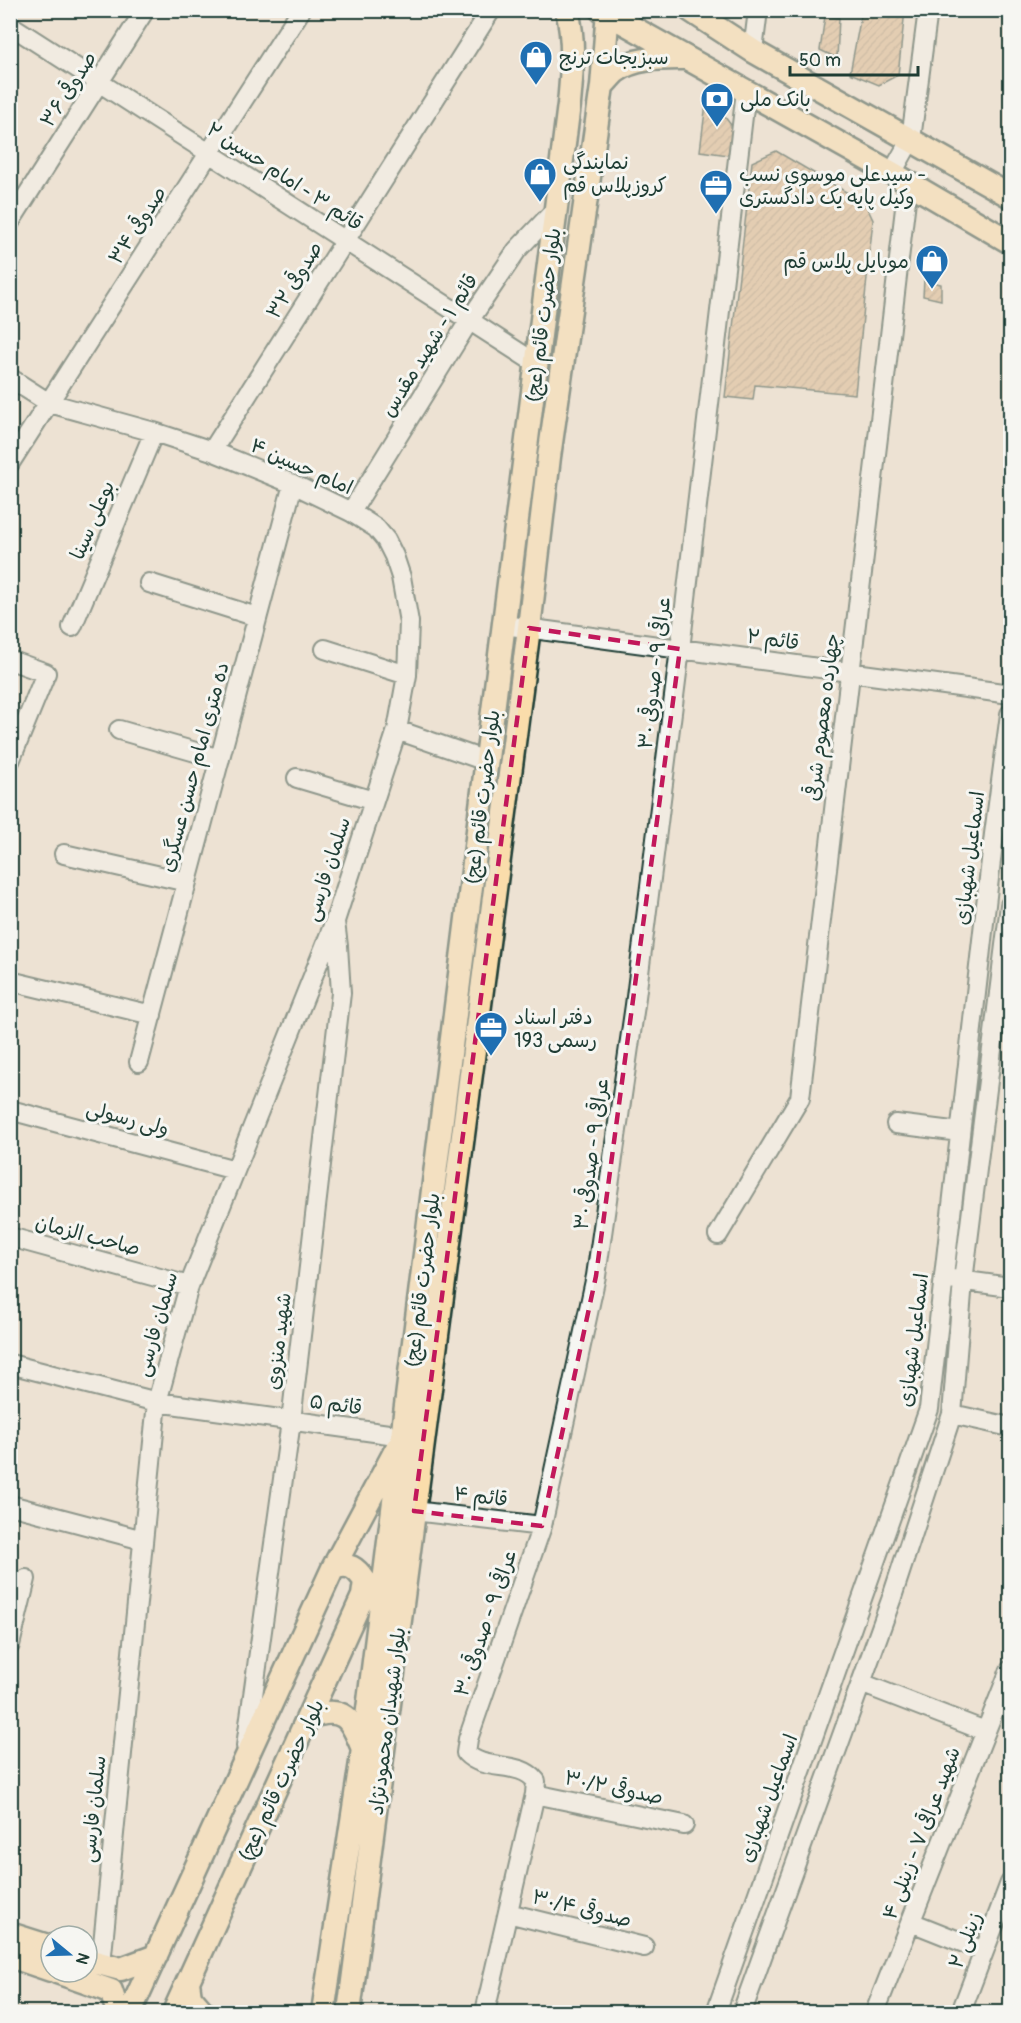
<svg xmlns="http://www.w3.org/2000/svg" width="1021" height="2023" font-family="Pangolin,'Playpen Sans Arabic',sans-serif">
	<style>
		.building { fill: url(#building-hatch); stroke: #1f3d34; stroke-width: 1.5 }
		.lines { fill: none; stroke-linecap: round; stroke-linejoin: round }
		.minor-casing { stroke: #1f3d34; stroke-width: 22 }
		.major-casing { stroke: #1f3d34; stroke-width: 27 }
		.minor { stroke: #f6f6f2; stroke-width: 18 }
		.major { stroke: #faddab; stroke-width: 22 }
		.marked { fill: none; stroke: #c2185b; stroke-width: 4.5; stroke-dasharray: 12 8; stroke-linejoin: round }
		.labels { text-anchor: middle; stroke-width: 6; stroke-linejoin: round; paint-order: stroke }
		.poi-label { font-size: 20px; fill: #1f3d34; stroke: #f6f6f2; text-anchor: start }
		.street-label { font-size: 20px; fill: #1f3d34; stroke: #f6f6f2 }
	</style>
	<defs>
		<pattern id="building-hatch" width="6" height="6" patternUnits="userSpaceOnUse" patternTransform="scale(1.5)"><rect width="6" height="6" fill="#d8b48a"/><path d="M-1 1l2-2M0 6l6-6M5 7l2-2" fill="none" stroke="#af9472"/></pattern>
	</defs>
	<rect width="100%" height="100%" fill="#ede2d3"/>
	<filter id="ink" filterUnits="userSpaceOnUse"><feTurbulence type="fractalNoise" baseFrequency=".0167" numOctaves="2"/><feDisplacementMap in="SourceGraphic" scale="12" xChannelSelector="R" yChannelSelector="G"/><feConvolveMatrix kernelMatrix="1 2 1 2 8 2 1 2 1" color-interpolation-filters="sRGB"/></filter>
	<g filter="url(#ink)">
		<path class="building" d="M862,10h43l-7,65 -19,10 -29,-12z
			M825,16l14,2 -2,40 -17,-8z
			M706,103l13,6 12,16 1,6 -4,24 -28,-4z
			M776,151l89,52 8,17 -18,174 -100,-9 -2,15 -28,-3 27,-235z
			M924,280l17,4v16l-18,-4z"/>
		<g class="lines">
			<g class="minor-casing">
				<path id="minor" d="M10,25l527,339
					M753,51l5,-41
					M892,173l19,-34 17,-129
					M10,222l135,-212
					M10,378l39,25 105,29 58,19 81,33 58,28 25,16 10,12 8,16 7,21 8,45 -2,53 -10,55 -62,191 -146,365 -32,116 -56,562
					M212,451l279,-441
					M10,463l291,-453
					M351,512l118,-191 48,-71 39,-41
					M149,583l108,34
					M504,625l506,69
					M72,627l82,-195
					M325,649l82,26
					M10,660l36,13 -36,88
					M119,730l101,29
					M397,730l89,31
					M297,778l77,23
					M64,854l123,28
					M10,981l142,34
					M139,1062l154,-578
					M10,1110l225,60
					M896,1124l64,8
					M718,1235l82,-137 108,-915
					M10,1237l179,49
					M951,1279l59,8
					M10,1364l147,38 246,34
					M952,1414l58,13
					M10,1505l133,35
					M414,1511l128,15
					M10,1645l16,-66
					M861,1683l124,48
					M246,1746l45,-325 50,-428 -3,-47 -3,-24
					M535,1794l149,31
					M508,1913l136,34
					M911,1922l73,29
					M485,2012l50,-218 1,-13c-17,-22 -51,-8 -70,-28l2,-14 74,-213 54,-250 39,-271 45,-356 66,-558
					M716,2012l213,-603 65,-575 16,-120
					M742,2012l149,-412 61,-186 11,-133 47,-376
					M875,2012l135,-342
					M961,2012l49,-129"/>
			</g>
			<g class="major-casing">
				<path id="major" d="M601,10l291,163 118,69
					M690,10l63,41 257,145
					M602,86c4,-4 9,-10 13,-14 19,-15 48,-14 70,-14
					M309,1717c35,-12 42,1 54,32
					M10,1934l41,13
					M10,1956l41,14
					M87,1960l34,9 35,-13
					M57,1972l54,19 7,21
					M188,1982l2,15 13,15
					M130,2012l203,-444 64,-120
					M174,2012l189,-416 2,-15c-9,-13 -16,-19 -32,-13
					M323,2012l40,-263 206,-1645c3,-32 6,-62 -2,-94
					M349,2012l180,-1384 20,-171 53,-371 6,-76"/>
			</g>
			<use href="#minor" class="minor"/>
			<use href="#major" class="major"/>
		</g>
	</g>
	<path d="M0 0H1021V2023H0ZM529,628l151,21 -84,627 -54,250 -128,-15z" fill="#ede2d3" fill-opacity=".55" fill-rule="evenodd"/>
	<path class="marked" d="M529,628l151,21 -84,627 -54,250 -128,-15z"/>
	<defs>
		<g id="shop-pin" transform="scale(1.725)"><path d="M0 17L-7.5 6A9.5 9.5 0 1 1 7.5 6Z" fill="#1f6fb2" stroke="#f6f6f2"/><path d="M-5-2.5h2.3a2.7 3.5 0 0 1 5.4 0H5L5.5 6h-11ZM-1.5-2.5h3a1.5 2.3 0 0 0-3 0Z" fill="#fff"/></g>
		<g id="bank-pin" transform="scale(1.725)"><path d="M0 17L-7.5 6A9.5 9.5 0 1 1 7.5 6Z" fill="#1f6fb2" stroke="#f6f6f2"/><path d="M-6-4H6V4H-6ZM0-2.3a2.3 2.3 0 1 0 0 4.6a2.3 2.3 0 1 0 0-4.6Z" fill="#fff"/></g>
		<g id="office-pin" transform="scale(1.725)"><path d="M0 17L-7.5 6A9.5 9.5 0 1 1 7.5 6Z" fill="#1f6fb2" stroke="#f6f6f2"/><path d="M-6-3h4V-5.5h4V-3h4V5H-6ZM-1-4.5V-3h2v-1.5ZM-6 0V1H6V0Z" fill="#fff"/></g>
	</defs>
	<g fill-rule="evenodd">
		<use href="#shop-pin" x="536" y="57"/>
		<use href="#bank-pin" x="717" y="99"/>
		<use href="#shop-pin" x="540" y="174"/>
		<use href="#office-pin" x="716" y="186"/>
		<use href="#shop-pin" x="932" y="261"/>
		<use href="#office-pin" x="491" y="1028"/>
	</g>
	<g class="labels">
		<g class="poi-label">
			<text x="559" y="64">سبزیجات ترنج</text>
			<text x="740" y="106">بانک ملی</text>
			<text x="563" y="169">نمایندگی<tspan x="563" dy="23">کروزپلاس قم</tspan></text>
			<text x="739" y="181">سیدعلی موسوی نسب -<tspan x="739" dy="23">وکیل پایه یک دادگستری</tspan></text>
			<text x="909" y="268" text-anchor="end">موبایل پلاس قم</text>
			<text x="514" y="1024">دفتر اسناد<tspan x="514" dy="23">رسمی 193</tspan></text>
		</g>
		<g class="street-label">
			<text transform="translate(68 89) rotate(-57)" y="7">صدوقی ۳۶</text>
			<text transform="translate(285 176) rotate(33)" y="7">قائم ۳ - امام حسین ۲</text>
			<text transform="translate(137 225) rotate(-57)" y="7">صدوقی ۳۴</text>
			<text transform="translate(294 280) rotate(-58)" y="7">صدوقی ۳۲</text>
			<text transform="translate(543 315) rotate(-83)" y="7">بلوار حضرت قائم (عج)</text>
			<text transform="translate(429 345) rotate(-58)" y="7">قائم ۱ - شهید مقدس</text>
			<text transform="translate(302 466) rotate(24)" y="7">امام حسین ۴</text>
			<text transform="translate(92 520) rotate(-67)" y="7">بوعلی سینا</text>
			<text transform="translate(773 639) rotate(8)" y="7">قائم ۲</text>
			<text transform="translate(654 673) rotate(-83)" y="7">عراقی ۹ - صدوقی ۳۰</text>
			<text transform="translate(822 717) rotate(-83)" y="7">چهارده معصوم شرقی</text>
			<text transform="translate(194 767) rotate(-75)" y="7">ده متری امام حسن عسگری</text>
			<text transform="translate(482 797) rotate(-83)" y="7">بلوار حضرت قائم (عج)</text>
			<text transform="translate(969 858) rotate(-83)" y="7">اسماعیل شهبازی</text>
			<text transform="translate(327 869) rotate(-72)" y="7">سلمان فارسی</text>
			<text transform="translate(128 1118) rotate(15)" y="7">ولی رسولی</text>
			<text transform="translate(591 1154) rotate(-82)" y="7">عراقی ۹ - صدوقی ۳۰</text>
			<text transform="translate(88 1235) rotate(15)" y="7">صاحب الزمان</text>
			<text transform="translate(422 1280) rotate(-83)" y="7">بلوار حضرت قائم (عج)</text>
			<text transform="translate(156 1324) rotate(-74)" y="7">سلمان فارسی</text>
			<text transform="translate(913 1340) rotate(-83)" y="7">اسماعیل شهبازی</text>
			<text transform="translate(278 1341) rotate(-83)" y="7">شهید منزوی</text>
			<text transform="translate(336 1404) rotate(8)" y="7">قائم ۵</text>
			<text transform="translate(481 1496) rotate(7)" y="7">قائم ۴</text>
			<text transform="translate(485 1623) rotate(-71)" y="7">عراقی ۹ - صدوقی ۳۰</text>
			<text transform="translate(387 1721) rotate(-83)" y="7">بلوار شهیدان محمودنژاد</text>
			<text transform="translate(281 1780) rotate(-65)" y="7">بلوار حضرت قائم (عج)</text>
			<text transform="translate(614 1787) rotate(12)" y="7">صدوقی ۳۰/۲</text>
			<text transform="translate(768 1798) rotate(-70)" y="7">اسماعیل شهبازی</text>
			<text transform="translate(93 1809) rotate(-84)" y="7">سلمان فارسی</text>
			<text transform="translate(921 1833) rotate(-69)" y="7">شهید عراقی ۷ - زینلی ۴</text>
			<text transform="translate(582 1908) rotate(14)" y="7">صدوقی ۳۰/۴</text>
			<text transform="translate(965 1940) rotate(-69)" y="7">زینلی ۲</text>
		</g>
	</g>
	<rect width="1021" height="2023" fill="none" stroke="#f6f6f2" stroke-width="36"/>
	<rect x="18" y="18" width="985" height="1987" fill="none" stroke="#1f3d34" stroke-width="2" filter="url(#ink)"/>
	<g transform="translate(69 1954) rotate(109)"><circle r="28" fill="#f6f6f2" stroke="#a0aca6" stroke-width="1.5"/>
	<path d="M0-4.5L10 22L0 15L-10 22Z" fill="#1f6fb2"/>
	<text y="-9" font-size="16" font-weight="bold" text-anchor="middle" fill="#1f3d34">N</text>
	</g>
	<path d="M790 66v9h128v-9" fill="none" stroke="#1f3d34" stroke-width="3"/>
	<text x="799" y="66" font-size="18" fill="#1f3d34" stroke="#f6f6f2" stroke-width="4.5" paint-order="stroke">50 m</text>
</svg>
